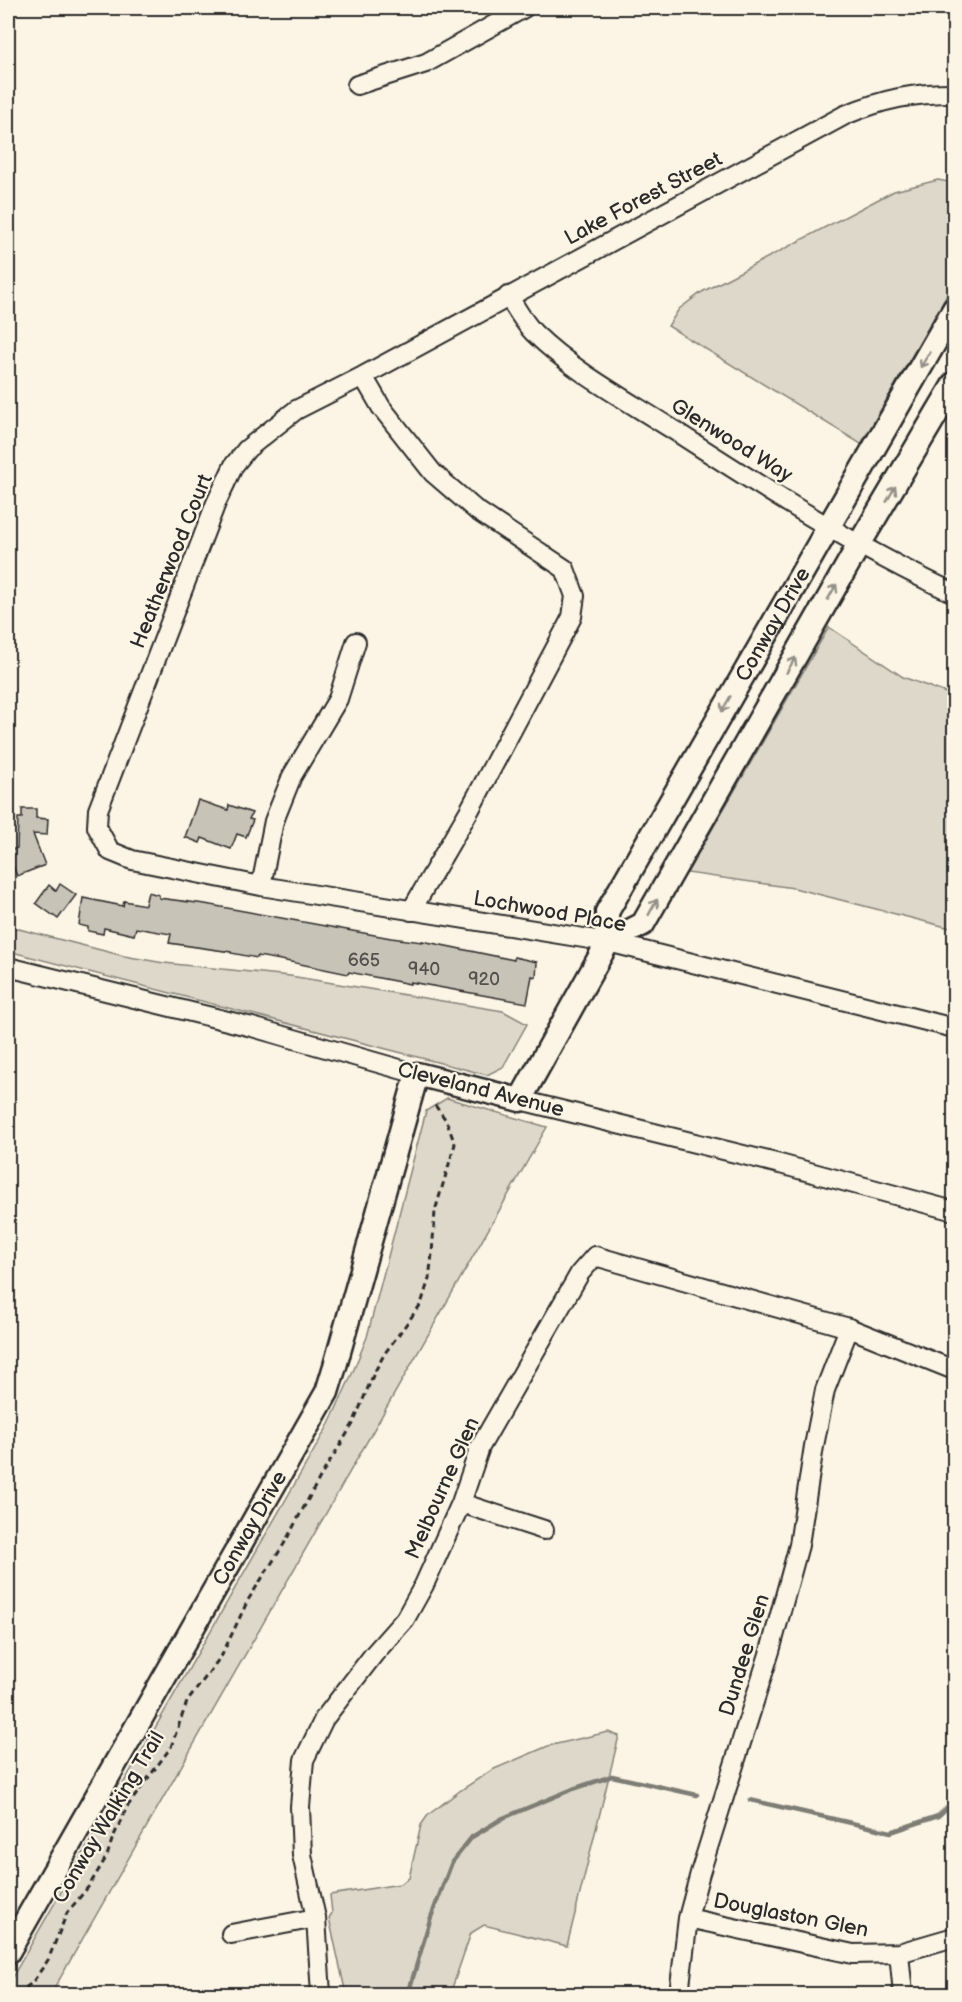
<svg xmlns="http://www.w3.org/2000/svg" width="962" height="2002" font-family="'Balsamiq Sans',sans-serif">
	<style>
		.green { fill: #ded8ca; stroke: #84827a; stroke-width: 1.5 }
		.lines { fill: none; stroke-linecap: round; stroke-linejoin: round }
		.stream { stroke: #7d7b74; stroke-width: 4.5 }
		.building { fill: #c8c3b7; stroke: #2b2b2b; stroke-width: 1.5 }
		.minor-casing { stroke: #2b2b2b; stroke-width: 22 }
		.tertiary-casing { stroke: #2b2b2b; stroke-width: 27 }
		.path { stroke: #2b2b2b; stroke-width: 3; stroke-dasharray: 6 4.5; stroke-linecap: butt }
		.minor { stroke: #fcf5e5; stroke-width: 18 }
		.tertiary { stroke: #fcf5e5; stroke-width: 22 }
		.oneway { stroke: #949088 }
		.labels { text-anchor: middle; stroke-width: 4.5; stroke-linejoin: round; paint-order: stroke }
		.number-label { font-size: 18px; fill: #52514e }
		.street-label { font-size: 21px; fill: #2b2b2b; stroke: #fcf5e5 }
	</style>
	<rect width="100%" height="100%" fill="#fcf5e5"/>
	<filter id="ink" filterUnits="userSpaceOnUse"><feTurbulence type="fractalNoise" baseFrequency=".0167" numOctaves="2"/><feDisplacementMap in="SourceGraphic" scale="12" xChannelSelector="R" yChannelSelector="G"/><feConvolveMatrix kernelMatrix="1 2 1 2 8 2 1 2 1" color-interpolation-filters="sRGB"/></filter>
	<g filter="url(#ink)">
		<path class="green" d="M938,180l16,3v100l-93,161 -193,-118 11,-17 23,-17 192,-101z
			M829,627l74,50 51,19v233l-160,-41 -107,-15z
			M8,917l7,11 109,28 40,7 126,13 213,35 24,13 -24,43 -16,8 -479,-124z
			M447,1098l100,29 -496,867h-43l1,-11 320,-559 23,-50 15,-37 59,-226z
			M608,1732l11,4 -52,210 -83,-21 -13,8 -21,61h-104l-17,-76 3,-5 -2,-18 70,-11 9,-6 12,-53 7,-10 33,-25 31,-20 56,-24z"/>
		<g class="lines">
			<path class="stream" d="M750,1800l141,32 47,-16 16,-15
				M408,1994l22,-74 22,-58 20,-25 31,-19 70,-29 39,-13 85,19"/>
		</g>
		<path class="building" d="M198,800l30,10 1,-5 23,8 -3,6 4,1 -7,17 -9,-3 -6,15 -29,-11 -2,5 -15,-6z
			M22,809h14v9l12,1 -1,16 -14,-1 12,31 -28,11 -6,-15 2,-1 -4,-9 8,-3 1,-30h4z
			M60,884l16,11 -18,24 -22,-16 13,-18 7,6z
			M148,892l11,3v3l46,6 186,34 31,4v-1l92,19v-3l23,5 -1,15 -4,-1 -5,27 -117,-21v2l-61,-12 -1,2 -67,-14 -23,-4 -1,2 -26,-5v-1l-62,-9 2,-9 -35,-6 -2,7 -30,-7 -1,6 -15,-3v-4l-9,-2 4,-27 40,8 1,-5 21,4z"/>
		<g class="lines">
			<g class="minor-casing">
				<path id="minor" d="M357,85l69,-22 98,-55
					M954,93c-41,0 -70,6 -109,22l-482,261 -67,34 -49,39 -13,16 -18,38 -118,307 -1,17 13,24 22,9 129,26 347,56 346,86
					M508,296c8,12 16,27 26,37 40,39 91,66 138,96 91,59 184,119 282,164
					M363,376l18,31 52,66 43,37 89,59 10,27 -3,21 -103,194 -58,100
					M261,886l13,-65 18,-45 46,-77 18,-57
					M8,967l244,60 165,47
					M520,1100l260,64 174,47
					M461,1503l83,27
					M688,1918l165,36 46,-1 55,-16
					M231,1934l85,-16
					M899,1953l4,41
					M321,1994l-5,-76 -14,-63 -2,-48 4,-47 20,-41 50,-65 31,-35 19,-34 37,-82 19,-56 100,-174 15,-17 254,72 105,42
					M679,1994l9,-76 12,-45 70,-222 29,-106 15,-99 11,-56 24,-62"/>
			</g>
			<g class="tertiary-casing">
				<g id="tertiary">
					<path d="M608,942l35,-18 217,-381 94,-159"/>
					<path id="s1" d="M8,1952l319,-560 8,-26 82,-292 103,26 88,-158 -1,-30 347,-603"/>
				</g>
			</g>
			<path class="path" d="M17,1994l15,-11 16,-23 19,-47 22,-27 18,-30 5,-16 15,-33 44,-60 16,-45 35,-47 26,-55 36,-56 35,-65 34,-55 21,-51 11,-20 36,-49 8,-25 3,-25 3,-43 20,-67 -9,-24 -12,-16"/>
			<use href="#minor" class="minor"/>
			<use href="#tertiary" class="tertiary"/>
		</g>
		<defs><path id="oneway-shaft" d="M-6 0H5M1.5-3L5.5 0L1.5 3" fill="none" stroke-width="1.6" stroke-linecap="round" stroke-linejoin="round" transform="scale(1.5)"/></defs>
		<g class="oneway">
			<use href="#oneway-shaft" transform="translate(925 360) rotate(120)"/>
			<use href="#oneway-shaft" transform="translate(891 494) rotate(-60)"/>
			<use href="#oneway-shaft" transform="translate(832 592) rotate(-60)"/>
			<use href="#oneway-shaft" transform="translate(791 665) rotate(-60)"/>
			<use href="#oneway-shaft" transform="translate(726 704) rotate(120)"/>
			<use href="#oneway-shaft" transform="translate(653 907) rotate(-61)"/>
		</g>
	</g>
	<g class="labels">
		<g class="number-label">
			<text x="364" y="966">665</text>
			<text x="424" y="975">940</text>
			<text x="484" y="985">920</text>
		</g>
		<g class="street-label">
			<text transform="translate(643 198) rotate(-28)" y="7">Lake Forest Street</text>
			<text transform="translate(732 440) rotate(32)" y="7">Glenwood Way</text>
			<text transform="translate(171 561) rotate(-68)" y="7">Heatherwood Court</text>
			<text dy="7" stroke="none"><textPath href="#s1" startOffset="1624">Conway Drive</textPath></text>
			<text transform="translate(550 911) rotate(10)" y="7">Lochwood Place</text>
			<text transform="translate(481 1089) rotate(14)" y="7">Cleveland Avenue</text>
			<text transform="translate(442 1488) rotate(-66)" y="7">Melbourne Glen</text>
			<text dy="7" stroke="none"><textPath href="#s1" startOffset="488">Conway Drive</textPath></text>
			<text transform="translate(744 1655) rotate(-73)" y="7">Dundee Glen</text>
			<text transform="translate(108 1817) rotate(-59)" y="7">Conway Walking Trail</text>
			<text transform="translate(791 1915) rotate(11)" y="7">Douglaston Glen</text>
		</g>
	</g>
	<rect width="962" height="2002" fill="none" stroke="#fcf5e5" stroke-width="30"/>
	<rect x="15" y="15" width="932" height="1972" fill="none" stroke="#2b2b2b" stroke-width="2" filter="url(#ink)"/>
</svg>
